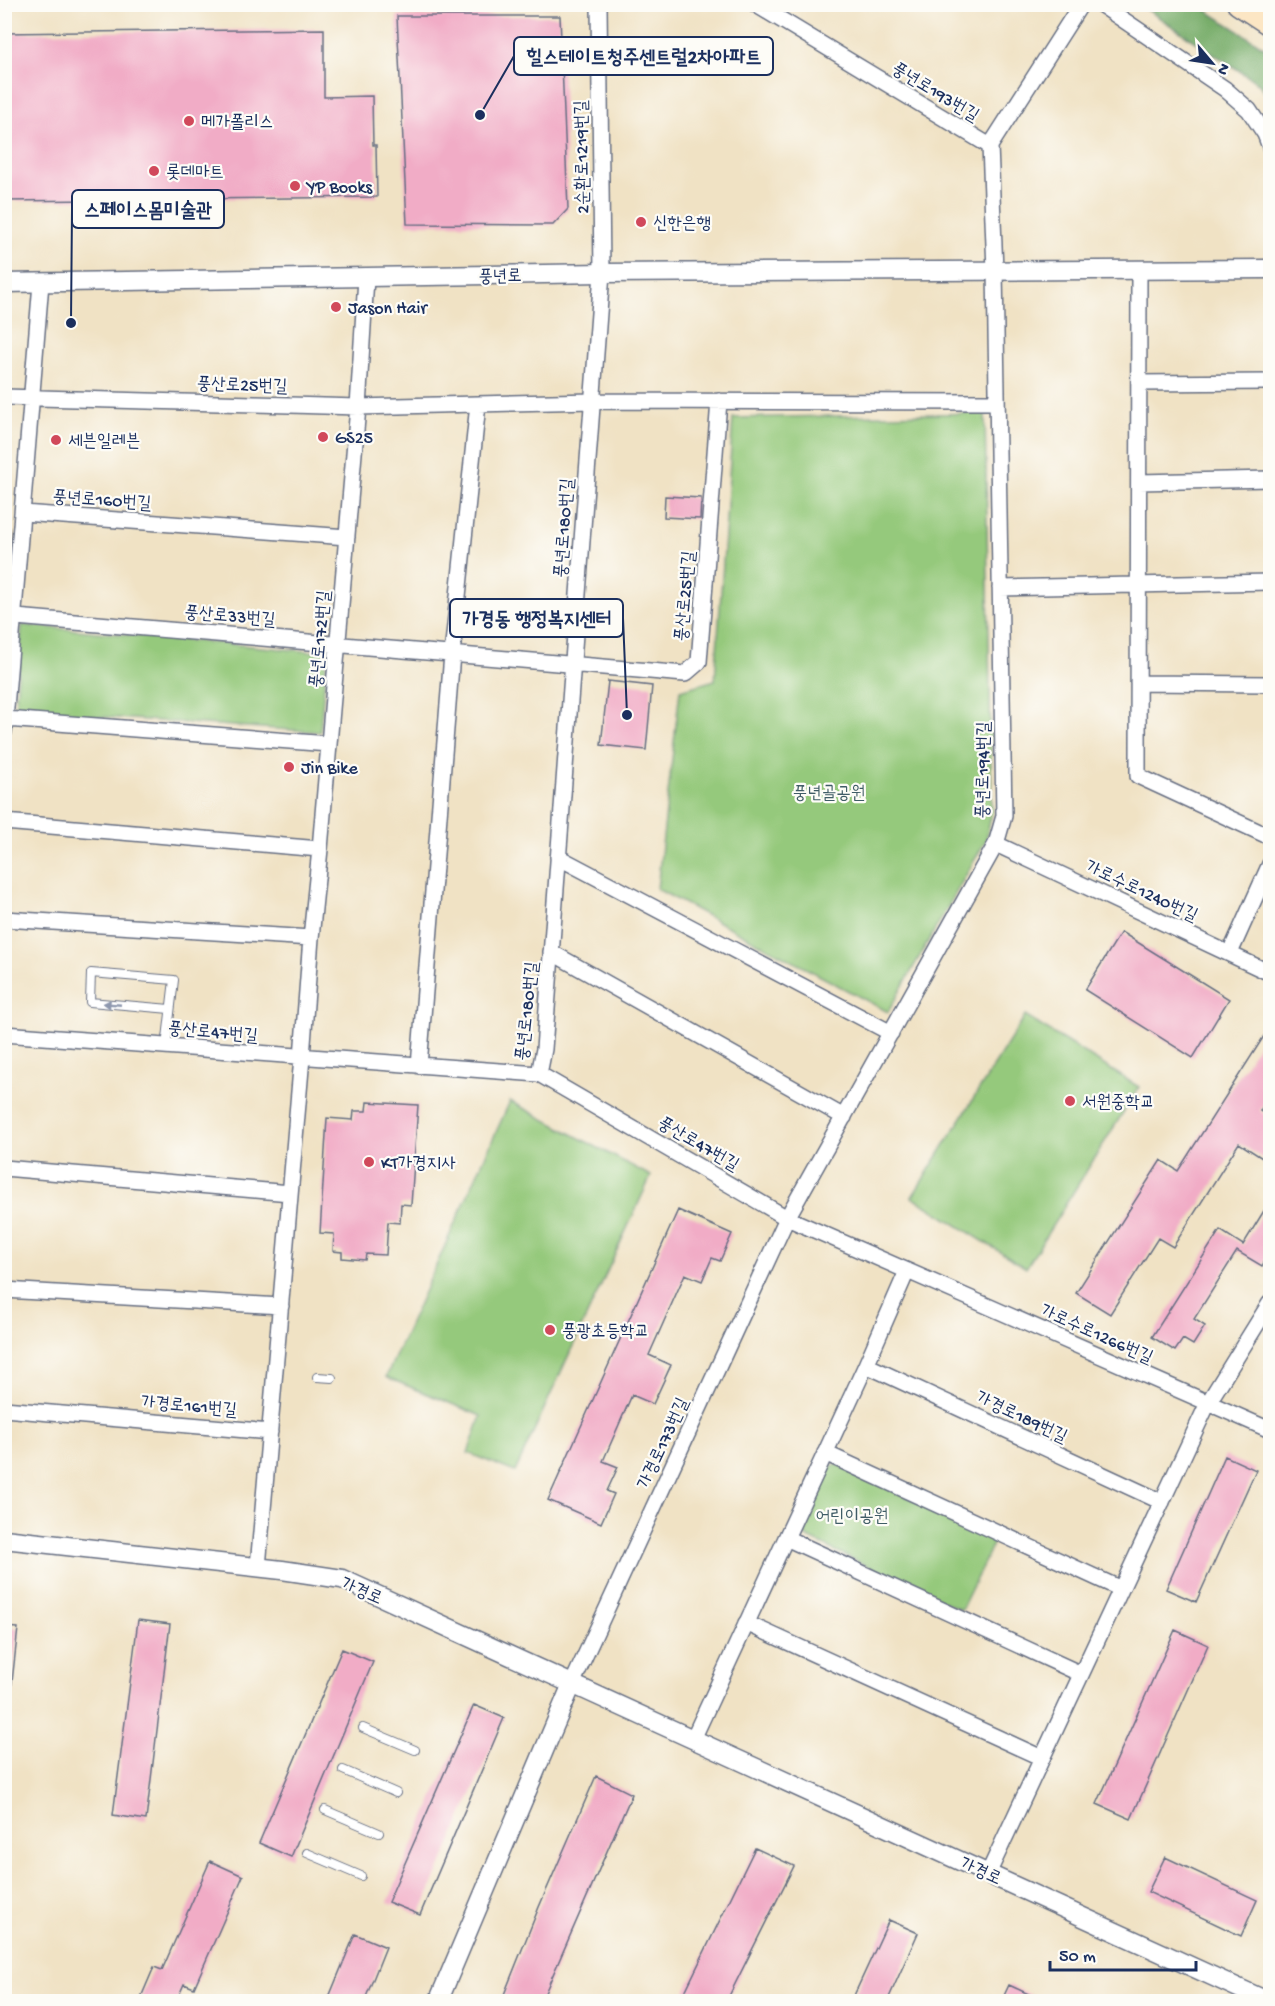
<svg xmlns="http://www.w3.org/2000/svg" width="1275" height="2006" font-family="'Gochi Hand','Poor Story',sans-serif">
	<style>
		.green { fill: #95c97b; stroke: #587c6c; stroke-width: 1.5 }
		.forest { fill: #78ad6b; stroke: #4a6e64; stroke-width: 1.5 }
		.building { fill: #f1acc6 }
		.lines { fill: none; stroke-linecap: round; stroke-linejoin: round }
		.service-casing { stroke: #666e82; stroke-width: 10 }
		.minor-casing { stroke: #666e82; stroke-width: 18 }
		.tertiary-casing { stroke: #666e82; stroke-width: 21 }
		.secondary-casing { stroke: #666e82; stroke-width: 24 }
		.service { stroke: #fff; stroke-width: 8 }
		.minor { stroke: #fff; stroke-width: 15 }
		.tertiary { stroke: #fff; stroke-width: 18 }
		.secondary { stroke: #fce6c4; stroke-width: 21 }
		.oneway { fill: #8d97ae }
		.poi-dot { fill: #d1495b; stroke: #fdfcf7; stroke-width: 2 }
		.labels { text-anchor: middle; stroke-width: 4.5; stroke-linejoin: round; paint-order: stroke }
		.street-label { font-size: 18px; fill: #1b2f5e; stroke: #fdfcf7 }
		.poi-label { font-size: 18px; fill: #1b2f5e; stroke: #fdfcf7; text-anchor: start }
		.park-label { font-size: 18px; fill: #405d67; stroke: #fdfcf7 }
		.leader { fill: none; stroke: #1b2f5e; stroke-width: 2 }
		.callout-dot { fill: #1b2f5e; stroke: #fdfcf7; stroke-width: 2 }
		.callout { fill: #fdfcf7; stroke: #1b2f5e; stroke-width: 2 }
		.callout-label { font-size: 20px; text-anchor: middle; font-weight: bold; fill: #1b2f5e }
	</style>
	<rect width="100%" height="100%" fill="#fdfcf7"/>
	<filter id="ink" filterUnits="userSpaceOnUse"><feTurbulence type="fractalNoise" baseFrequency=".0167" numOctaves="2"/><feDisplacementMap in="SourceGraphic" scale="12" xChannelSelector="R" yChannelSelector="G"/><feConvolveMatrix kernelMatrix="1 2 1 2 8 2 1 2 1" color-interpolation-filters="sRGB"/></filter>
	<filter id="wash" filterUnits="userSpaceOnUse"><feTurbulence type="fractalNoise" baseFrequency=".008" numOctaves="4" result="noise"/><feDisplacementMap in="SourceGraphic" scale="24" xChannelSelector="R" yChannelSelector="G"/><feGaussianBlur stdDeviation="1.35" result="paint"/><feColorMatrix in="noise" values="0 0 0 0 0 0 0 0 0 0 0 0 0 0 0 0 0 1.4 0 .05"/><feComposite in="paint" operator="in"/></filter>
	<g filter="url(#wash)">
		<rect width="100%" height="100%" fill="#f0e2c4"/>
		<path class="green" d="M985,413l7,399 -6,28 -98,172 -231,-123 23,-199 35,-10 18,-262z
			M22,625l305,28 -7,79 -305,-21z
			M1025,1016l114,71 -113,181 -114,-71z
			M510,1101l141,75 -136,296 -47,-19 13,-37 -95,-39z
			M837,1464l159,74 -35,72 -155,-73 -5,-11 25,-58z"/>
		<path class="forest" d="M1140,5h58l66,42 6,8v44l-12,-16z"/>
		<g id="blocks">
			<path class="building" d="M380,4h177l1,3h-178z
				M397,16h163l8,193 -15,16 -146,-1z
				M324,29v68l48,-1 1,49h3l1,52 -373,4v-168z
				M665,496l36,2 -1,21 -36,-2z
				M608,681l44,5 -6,64 -45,-5z
				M1121,932l108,67 -36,59 -108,-68z
				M1264,1036l6,4v54l-10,17 10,7v45l-31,-20 -66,104 -15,-9 -48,76 -34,-21 85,-133 17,11z
				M367,1102l51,3 -7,100 -10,-1 -1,19 -12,-1 -2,33 -20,-1 -1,6 -23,-2v-6l-9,-1 1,-17 -14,-1 7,-115 26,2 1,-9h12z
				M1270,1201v52l-8,13 -25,-15 -43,68 11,7 -12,19 -10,-6 -8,12 -23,-14 68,-107 23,15z
				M678,1210l54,24 -12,27 -8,-3 -10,23 -17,-7 -36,81 22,10 -18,39 -21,-9 -29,66 15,6 -11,24 7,3 -13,29 -53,-23z
				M1225,1456l31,14 -60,132 -30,-13z
				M138,1620l32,4 -24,196 -33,-5z
				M4,1627l14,1 -12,108h-2z
				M1175,1630l33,15 -77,174 -34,-15z
				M342,1649l31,13 -82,195 -32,-14z
				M474,1705l30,13 -84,197 -32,-13z
				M596,1776l36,18 -91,208h-40l38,-95z
				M755,1848l39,18 -68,136h-46z
				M1165,1857l92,43 -16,36 -93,-44z
				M210,1861l33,15 -49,112 -10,-4 -8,18h-37l15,-35 8,3z
				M889,1920l29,13 -31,69h-36z
				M355,1934l31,13 -22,55h-37z
				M1009,1985l28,13 -1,4h-35z"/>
		</g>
	</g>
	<g filter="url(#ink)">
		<use href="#blocks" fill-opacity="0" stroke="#666e82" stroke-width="1.5"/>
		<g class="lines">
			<g class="service-casing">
				<path id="service" d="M166,1047l8,-67 -83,-7 -1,29 80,7
					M317,1377l15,1
					M363,1728l52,22
					M343,1770l53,23
					M325,1810l54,23
					M307,1853l54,23"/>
			</g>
			<g class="minor-casing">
				<path id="minor" d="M755,4l235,142
					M1100,4l125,85 24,21 16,24 5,13
					M990,146l91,-142
					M1139,270l-1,506 132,61
					M1139,383l131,-1
					M4,397l354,10 234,-6 405,1
					M1139,482l131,-3
					M23,513l324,24
					M1000,588l270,-6
					M4,616l681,58 14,-12 20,-261
					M1138,683l132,1
					M6,719l323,25
					M4,732l37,-449
					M4,822l316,27
					M996,844l274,129
					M558,857l333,176
					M4,919l307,19
					M551,952l293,165
					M1230,953l40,-89
					M4,1034l535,40 248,144 483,212
					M419,1066l33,-412 26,-250
					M539,1074l5,-25 58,-776 -3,-269
					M4,1168l286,25
					M4,1290l277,16
					M866,1365l296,137
					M4,1409l266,23
					M825,1453l296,136
					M786,1538l295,136
					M258,1567l44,-510 9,-119 9,-89 38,-442 8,-129
					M746,1623l296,135
					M572,1684l215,-466 209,-374 8,-28 -9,-546 -5,-124
					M693,1739l173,-374 41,-94
					M988,1874l220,-471 62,-100"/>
			</g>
			<g class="tertiary-casing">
				<path id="tertiary" d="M4,283l598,-10 668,-4
					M4,1539l278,31 60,9 927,423
					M438,2002l134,-318"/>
			</g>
			<g class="secondary-casing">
				<path id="secondary" d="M1238,4l32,21"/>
			</g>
			<use href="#service" class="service"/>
			<use href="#minor" class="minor"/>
			<use href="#tertiary" class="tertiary"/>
			<use href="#secondary" class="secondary"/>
		</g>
		<defs><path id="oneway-solid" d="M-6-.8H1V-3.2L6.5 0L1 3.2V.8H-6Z" transform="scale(1.5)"/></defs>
		<use class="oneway" href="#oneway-solid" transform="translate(112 1004) rotate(-175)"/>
	</g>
	<g class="poi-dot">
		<circle cx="189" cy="121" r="6"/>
		<circle cx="154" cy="171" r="6"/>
		<circle cx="295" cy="186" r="6"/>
		<circle cx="641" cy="222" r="6"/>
		<circle cx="336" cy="307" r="6"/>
		<circle cx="323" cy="437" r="6"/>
		<circle cx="56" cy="440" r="6"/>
		<circle cx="289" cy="767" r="6"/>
		<circle cx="1070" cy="1101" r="6"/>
		<circle cx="369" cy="1162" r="6"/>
		<circle cx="550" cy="1330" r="6"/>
	</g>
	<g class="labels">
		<g class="street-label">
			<text transform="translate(936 91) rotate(31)" y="6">풍년로193번길</text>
			<text transform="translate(581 157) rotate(-91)" y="6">2순환로1219번길</text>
			<text transform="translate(500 275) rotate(-1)" y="6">풍년로</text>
			<text transform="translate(242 384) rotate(2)" y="6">풍산로25번길</text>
			<text transform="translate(102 499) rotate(4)" y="6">풍년로160번길</text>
			<text transform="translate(563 528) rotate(-86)" y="6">풍년로180번길</text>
			<text transform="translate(684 596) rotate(-85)" y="6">풍산로25번길</text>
			<text transform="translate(230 615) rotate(5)" y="6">풍산로33번길</text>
			<text transform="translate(319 639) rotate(-85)" y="6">풍년로172번길</text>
			<text transform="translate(982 770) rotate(-89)" y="6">풍년로194번길</text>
			<text transform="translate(1142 890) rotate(25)" y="6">가로수로1240번길</text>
			<text transform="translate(526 1011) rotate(-84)" y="6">풍년로180번길</text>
			<text transform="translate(213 1031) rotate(5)" y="6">풍산로47번길</text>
			<text transform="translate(699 1143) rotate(30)" y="6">풍산로47번길</text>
			<text transform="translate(1097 1333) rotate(24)" y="6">가로수로1266번길</text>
			<text transform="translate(189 1405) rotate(5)" y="6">가경로161번길</text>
			<text transform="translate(1022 1416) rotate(25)" y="6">가경로189번길</text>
			<text transform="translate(662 1443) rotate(-65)" y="6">가경로173번길</text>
			<text transform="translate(362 1590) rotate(23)" y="6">가경로</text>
			<text transform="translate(981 1870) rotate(24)" y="6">가경로</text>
		</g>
		<g class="poi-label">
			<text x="201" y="127">메가폴리스</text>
			<text x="166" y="177">롯데마트</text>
			<text x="307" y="192">YP Books</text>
			<text x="653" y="228">신한은행</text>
			<text x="348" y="313">Jason Hair</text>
			<text x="335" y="443">GS25</text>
			<text x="68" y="446">세븐일레븐</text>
			<text x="301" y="773">Jin Bike</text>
			<text x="1082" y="1107">서원중학교</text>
			<text x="381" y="1168">KT가경지사</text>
			<text x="562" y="1336">풍광초등학교</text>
		</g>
		<g class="park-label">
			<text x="829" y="798">풍년골공원</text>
			<text x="852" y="1521">어린이공원</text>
		</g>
	</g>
	<path class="leader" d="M480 115L514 56M71 323L72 209M627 715L623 618"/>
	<g class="callout-dot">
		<circle cx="480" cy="115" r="6"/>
		<circle cx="71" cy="323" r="6"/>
		<circle cx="627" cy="715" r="6"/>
	</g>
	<g class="callout">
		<rect x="514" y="37" width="259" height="38" rx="6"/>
		<rect x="72" y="190" width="152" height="38" rx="6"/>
		<rect x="450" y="599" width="173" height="38" rx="6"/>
	</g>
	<g class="callout-label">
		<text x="644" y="63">힐스테이트청주센트럴2차아파트</text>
		<text x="148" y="216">스페이스몸미술관</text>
		<text x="537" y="625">가경동 행정복지센터</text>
	</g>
	<rect width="1275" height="2006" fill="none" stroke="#fdfcf7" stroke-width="24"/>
	<g transform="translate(1212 63) rotate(119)" stroke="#fdfcf7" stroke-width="4.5" paint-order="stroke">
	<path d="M0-4.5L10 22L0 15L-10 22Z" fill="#1b2f5e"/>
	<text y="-9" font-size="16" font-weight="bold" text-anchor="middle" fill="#1b2f5e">N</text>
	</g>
	<path d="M1050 1961v9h146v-9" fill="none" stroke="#1b2f5e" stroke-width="3"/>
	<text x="1059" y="1961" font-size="18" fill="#1b2f5e" stroke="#fdfcf7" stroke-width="4.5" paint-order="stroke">50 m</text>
</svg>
